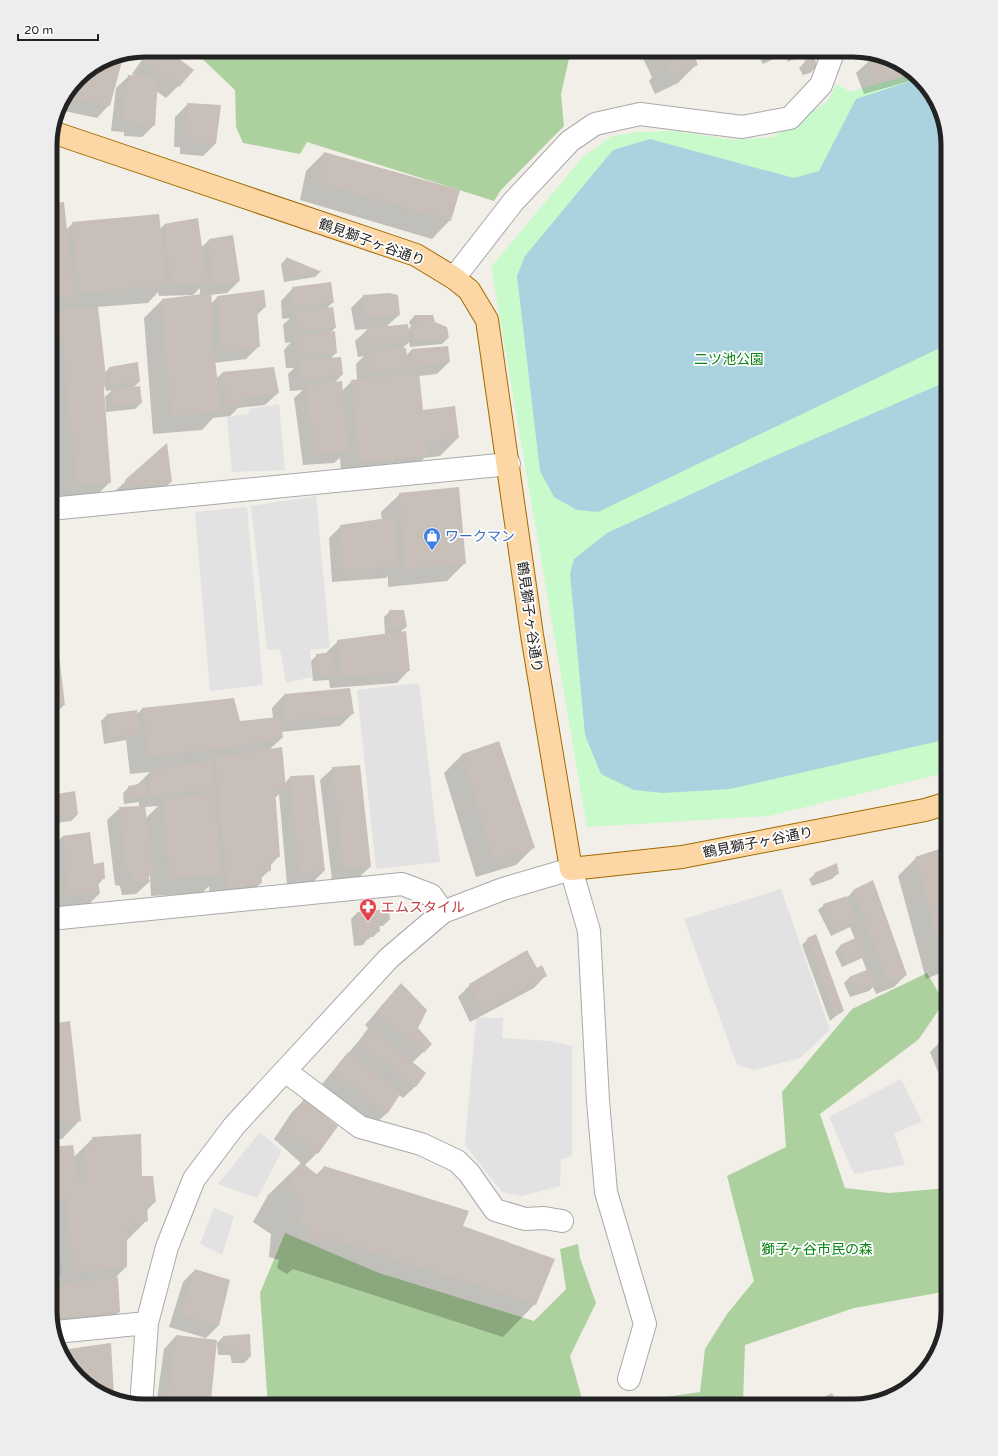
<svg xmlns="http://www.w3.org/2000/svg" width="998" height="1456" font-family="'Varela Round','Noto Sans JP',sans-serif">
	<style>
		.forest { fill: #add19e }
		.park { fill: #c8facc }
		.parking { fill: #e2e2e2 }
		.water { fill: #aad3df }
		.shadow { fill: #0003; fill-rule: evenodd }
		.building { fill: #c7bfb8 }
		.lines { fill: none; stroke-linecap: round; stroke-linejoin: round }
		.minor-casing { stroke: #a9a9a9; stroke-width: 24 }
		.major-casing { stroke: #a06b00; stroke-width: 24 }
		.minor { stroke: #fff; stroke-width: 22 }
		.major { stroke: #fcd6a4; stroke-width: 22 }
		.labels { text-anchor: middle; stroke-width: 3.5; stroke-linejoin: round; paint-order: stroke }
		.street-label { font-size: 14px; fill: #222; stroke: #fff }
		.park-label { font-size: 14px; fill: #0c8416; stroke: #fff }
		.shop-label { font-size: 14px; fill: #366cbe; stroke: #fff; text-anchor: start }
		.health-label { font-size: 14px; fill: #be3a42; stroke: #fff; text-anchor: start }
		.rim { fill: none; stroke: #222; stroke-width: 5 }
	</style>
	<rect width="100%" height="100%" fill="#f2efe9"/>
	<path class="forest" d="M193,50h378l-10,44 3,32 -63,64 -7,11 -187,-59 -7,12 -57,-11 -7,-16 -1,-37z
		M927,973l17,29 -25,37 -99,75 25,74 44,5 59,-5v103l-94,17 -109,37 -2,57 -2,4h-137l96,-14 5,-43 22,-35 27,-33 -27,-105 59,-29 -4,-55 70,-83z
		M285,1233l94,40 155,48 32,-32 -6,-40 18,-5 2,14 16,45 -26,53 14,50h-316l-8,-113z"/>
	<path class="park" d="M912,74l23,24 13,47v627l-179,44 -182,11 -96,-560 92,-110 29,-21 27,-4 38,-1 57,9 39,-3 55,-36 8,-17 15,8z"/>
	<path class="parking" d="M279,404l6,66 -53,2 -5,-55 21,-3 1,-5z
		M316,496l14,152 -20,2 2,27 -26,6 -6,-34 -13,1 -16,-144z
		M247,507l16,178 -53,6 -15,-179z
		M419,683l21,179 -64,7 -19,-179z
		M781,889l49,141 -30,28 -47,12 -16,-5 -53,-146z
		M476,1018h27l-1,20 48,3 22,5v110l-11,3 -1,27 -39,10 -19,-4 -37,-47z
		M901,1079l21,42 -28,13 11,31 -51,9 -25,-57z
		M260,1132l22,19 -25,47 -39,-14z
		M214,1208l20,8 -12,39 -22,-11z
		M50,1218h5l7,56 -12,1z"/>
	<path class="water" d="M917,79l18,19 13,47v199l-350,168 -21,-2 -23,-13 -14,-26 -23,-195 8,-20 88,-106 37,-11 144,39 25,-7 37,-72z
		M948,381v358l-218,50 -67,4 -29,-3 -33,-16 -16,-39 -15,-162 4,-14 33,-26 156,-72z"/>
	<path class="shadow" d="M149,50h16l13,36 -12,12 -10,-7 -2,34 -12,12 -18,-1v-4l-13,-1 5,-43 13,-12h7l-4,-2z
		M639,50h60l-6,6 3,9 -18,18 -23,11 -6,-13 3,-4z
		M755,50h59l-26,12 -4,-8 -21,10z
		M109,57v48l-12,13 -37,-8 2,-8 16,-24z
		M882,57l18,6 17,16 -53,15 -8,-21 13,-12z
		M805,62l11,5 -6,6 -7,2 -4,-7z
		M188,104l27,40 -12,12 -23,-2v-7h-6l1,-30z
		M324,153l126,67 -18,19 -132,-39 6,-29z
		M50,205l16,25 7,-7 87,6 4,-4 37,23 8,-8 30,41 -12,12 -17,2 1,9 6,-7 48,10 -9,9 2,31 -12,12 -32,4 2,16 6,-6 56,20 -13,12 -27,3 -8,8 -17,2 -11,12 -49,4 -9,-116 18,-18 38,-5v-7l-7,7 -34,1 -1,-4 -10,11 -51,4 8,66 4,-5 30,14 -6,6 8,15 -6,6 -29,3 -1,-15 7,-7 -6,1 -2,-9 -1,8 7,92 -18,18 -33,2 -9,-81z
		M287,258l33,14 -5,5 -31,5 -3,-18z
		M293,288l40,14 -7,7 9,19 -5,5 6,20 -6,6 12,16 -8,8 8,8 10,-10 5,-1 -1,-16 8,-8 -6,1 -3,-16 13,-12 -13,1 -4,-22 12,-12 36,19 -13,12 22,3 3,-4 -2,-4 5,-6h18l2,7 12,5 2,10 -6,6 -32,3 -1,-5 -8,8 5,6 6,-7 37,13 -12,12 -18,2 3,35 36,27 -18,18 -16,2 -15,16 -67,6 -2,-22 -6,5 -31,2 -9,-67 9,-8 -13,1 -2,-17 6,-6h-8l-2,-18 7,-8 -6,1 -2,-18 7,-7 -8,1 -1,-18z
		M126,481l45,1 -12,12 -46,-1z
		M400,494l65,69 -18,18 -59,6v-11l-2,2 -54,4 -3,-44 12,-12 41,-6 -1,-8z
		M50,582l14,123 -14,14z
		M390,611l16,16 -6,5 9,38 -12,13 -67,5 -1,-8 -16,1 -2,-20 6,-6 9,-2 12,-12 47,-7 -1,-17z
		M349,689l4,24 -13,13 -59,6 1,6 -13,12 16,33 5,-6 34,94 -12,12 -25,2 -8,-91 -4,4 4,58 -9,10v4l-10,9 1,4 -19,18 -31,5 -2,-20 -7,7 -51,3 -1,-21 -2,2 1,5 -13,12 -14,1 -2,-9 -5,-1 -8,-65 13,-12 19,-1v-5l-15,2 -1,-11 6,-6 9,-3 12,-12 -20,2 -4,-34 -22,4 -3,-23 6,-6 29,-3v3l6,-6 91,-10 6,23 34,-3 -1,-11 12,-13zM158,806l-12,12 -2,-11z
		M462,755l72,92 -18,18 -40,12 -32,-104z
		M333,768l37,99 -13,12 -25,1 -12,-100z
		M58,795l19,20 -6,6 -16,2 -3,-22z
		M50,824l6,19 7,-7 26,-3 4,32 11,13 -6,7 1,9 -12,12h-31l-6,7z
		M948,847v123l-22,9 -28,-103 18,-18z
		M838,873l-6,6 -20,7 -3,-7 6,-5z
		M872,882l34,93 -12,12 -18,7 -3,-7 -4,4 -19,6 -6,-14 6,-6 17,-6 -5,-13 -20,9 -7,-15 5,-6 15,-7 -5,-12 -19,9 -13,-26 6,-5 24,-8 5,-6z
		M357,913l32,7 -6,6h-5l1,5 -6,6h-4l-6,8 -9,1 -3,-27z
		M808,939l35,71 -13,11 -28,-76z
		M536,969l10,6 -12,13 -64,34 -12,-25 12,-12z
		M401,984l22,68 -11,11 4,23 -13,12 -4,-3 -11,17 -13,12 -54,-39 48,-56 -4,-4z
		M50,1025l30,95 -18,19 -12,1z
		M948,1034v63l-18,-45z
		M304,1100l33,26 -20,27 -13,13 12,9 8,-8 138,59 73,78 -32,33 -210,-68 -6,5 -10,-6 2,-8 -10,-3 2,-23 -18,-12 15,-27 33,-32 -27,-24 18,-27z
		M93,1138l48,40 14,24 -8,8v10l-21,21v26l-11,11 4,34 -13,12 -51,5 -5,-18v-163l24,9z
		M195,1270l23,56 -12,12 -37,-11 14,-45z
		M176,1336l34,63 -7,7h-47l8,-57z
		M223,1337l27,20 -6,6h-12l-2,-8h-12l-1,-12z
		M110,1344l3,51 -2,2 -13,-4 -35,-35 -2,-7z"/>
	<path class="building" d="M151,50h16l27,20 -15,17 -35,-25z
		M666,50h26l6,15 -25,11 -7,-14 4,-2z
		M791,50h18l-15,7z
		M124,54l-14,52 -39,-8 7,-20 31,-21z
		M814,56l3,11 -8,3 -5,-9z
		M880,57l20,6 10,10 -34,10 -8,-23z
		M128,75l25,1 1,4h4l-3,46 -20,-2 1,-4h-13z
		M187,103l34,2 -5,39 -24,-2 -1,-7 -6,1z
		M324,152l136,38 -9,31 -134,-39z
		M64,202l10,95 -24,2v-95z
		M159,214l8,71 -87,8 -8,-71z
		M198,218l9,65 -36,2 -7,-61z
		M233,235l7,46 -28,4 -3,-46z
		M286,257l36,15 -32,4z
		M331,282l3,21 -40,4 -2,-20z
		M264,290l2,17 -9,2 3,38 -38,5 -5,-56z
		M211,293l3,31h-3l10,88 -50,4 -9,-117z
		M389,293l9,2 2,20 -33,3 -4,-23z
		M98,307l8,70 -2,13 7,93 -34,1 -19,-174z
		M333,307l3,21 -39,3 -2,-20z
		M50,310h2l9,90 -11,1z
		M414,315h19l2,7 12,5 2,11 -34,3 -3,-17 6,-1z
		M408,324l2,18 -41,3 -2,-17z
		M335,331l2,22 -39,3 -2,-19z
		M448,346l2,16 -37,5 -1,-18z
		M406,348l3,20 -40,3 -1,-20z
		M341,357l2,18 -41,4 -2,-19z
		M138,362l2,20 -29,3 -2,-18z
		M274,367l5,26 -36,4v7l-17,2 -4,-34z
		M419,373l4,37 32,-4 4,32 -33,4 2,14 -68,6 -9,-82z
		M342,381l6,70 -33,3 -9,-69z
		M140,386l2,17 -30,3 -1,-16z
		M167,443l5,39 -45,5 -2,-7z
		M459,487l7,77 -60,5 -7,-76z
		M394,517l5,49 -55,5 -4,-46z
		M50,582l15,123 -15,1z
		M389,610h15l3,17 -16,2z
		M406,631l4,40 -68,6 -5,-37z
		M333,652l3,22 -17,2 -3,-22z
		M350,688l4,26 -68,7 -2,-27z
		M234,698l6,23 40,-4 3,21 -64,11 -71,7 -6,-48z
		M137,710l3,23 -30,5 -3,-24z
		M499,741l36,107 -41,12 -32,-106z
		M282,747l4,41 -11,1 5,68 -9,1v13l-10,1 1,11 -34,5 -13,-130z
		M211,760l4,29 -64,7 -1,-25z
		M360,765l11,102 -27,1 -12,-101z
		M314,775l11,96 -26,2 -9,-97z
		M145,783l2,13 -17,3 -2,-13z
		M75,791l3,24 -18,3 -3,-24z
		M213,793l9,82 -53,3 -5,-79z
		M145,806l9,67 -6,1 2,8 -16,1 -2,-9 -5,-1 -8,-66z
		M55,822l8,79 -13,1v-79z
		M90,832l4,32 10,-2 1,17h-7l2,15h-32l-5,-58z
		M948,846v114l-4,2 -29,-105z
		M837,863l2,11 -21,7 -4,-8z
		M873,880l34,95 -19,8 -35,-93z
		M847,896l9,25 -19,10 -14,-27z
		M389,909l1,11 -11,1 1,11h-11l1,7 -11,1 -2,-28z
		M816,934l28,77 -8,5 -29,-78z
		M860,936l7,18 -19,8 -8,-17z
		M527,950l10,18 5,-3 5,11 -65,35 -13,-27z
		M869,969l7,17 -20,6 -7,-15z
		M401,983l26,27 -9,18 14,16 -8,9 -48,-41z
		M70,1021l11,100 -31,4v-101z
		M369,1027l57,46 -10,14 -58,-45z
		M348,1052l53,41 -13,20 -56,-41z
		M304,1099l34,27 -20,28 -33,-27z
		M141,1134l1,42h11l3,26 -9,2 1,17 -21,5v41l-53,6 -8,-74 -16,1v-53l23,-2 6,37h9l-4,-35 8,-2v-8z
		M301,1162l18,14 5,-10 145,45 -6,15 92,33 -19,46 -211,-69 -4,6 -13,-6 3,-9 -10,-3 3,-23 -19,-11z
		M195,1269l35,11 -11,46 -39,-11z
		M118,1277l2,35 -65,6 -3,-33z
		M250,1334l1,23h-14l-1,-7h-12l-1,-14z
		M176,1335l41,5 -6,60 -43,-5z
		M111,1343l3,53h-7l-9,-3 -35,-35 -2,-8z
		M832,1393l6,13h-24l-2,-3z"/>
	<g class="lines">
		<g class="minor-casing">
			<path id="minor" d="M454,278l59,-76 57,-61 25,-17 45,-10 102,13 48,-9 31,-33 13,-35
				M50,509l459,-45
				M50,919l352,-35 29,11 12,17
				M285,1071l75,56 61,17 36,17 12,12 26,37 30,9 19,-1 18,3
				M56,1332l91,-9
				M141,1406l6,-83 20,-76 27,-68 40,-53 155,-168 54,-46 60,-23 68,-20 18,62 9,170 8,91 39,132 -16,55"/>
		</g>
		<g class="major-casing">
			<path id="major" d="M52,132l364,123 38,23 15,12 18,30 45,315 39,234 111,-12 243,-47 23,-7"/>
		</g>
		<use href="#minor" class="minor"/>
		<use href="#major" class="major"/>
	</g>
	<defs>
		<g id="shop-pin" transform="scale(0.9)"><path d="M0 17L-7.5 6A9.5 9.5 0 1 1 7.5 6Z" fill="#3f7fe0" stroke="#fff"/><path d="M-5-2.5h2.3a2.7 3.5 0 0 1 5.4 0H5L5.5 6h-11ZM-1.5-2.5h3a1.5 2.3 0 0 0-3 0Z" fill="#fff"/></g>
		<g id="pharmacy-pin" transform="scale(0.9)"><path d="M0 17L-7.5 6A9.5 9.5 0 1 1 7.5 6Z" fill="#e0444e" stroke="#fff"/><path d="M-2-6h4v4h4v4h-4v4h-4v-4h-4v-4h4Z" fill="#fff"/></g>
	</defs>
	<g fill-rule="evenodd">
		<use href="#shop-pin" x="432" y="536"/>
		<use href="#pharmacy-pin" x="368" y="907"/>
	</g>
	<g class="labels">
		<g class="street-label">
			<text transform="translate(372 242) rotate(20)" y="5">鶴見獅子ヶ谷通り</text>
			<text transform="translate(530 617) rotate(82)" y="5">鶴見獅子ヶ谷通り</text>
			<text transform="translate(758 842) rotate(-11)" y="5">鶴見獅子ヶ谷通り</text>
		</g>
		<g class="park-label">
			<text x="729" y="364">二ツ池公園</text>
			<text x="817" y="1254">獅子ヶ谷市民の森</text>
		</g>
		<g class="shop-label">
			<text x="445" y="541">ワークマン</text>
		</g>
		<g class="health-label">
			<text x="381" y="912">エムスタイル</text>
		</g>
	</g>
	<path d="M0 0H998V1456H0ZM145 57H853A88 88 0 0 1 941 145V1311A88 88 0 0 1 853 1399H145A88 88 0 0 1 57 1311V145A88 88 0 0 1 145 57Z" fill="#ededed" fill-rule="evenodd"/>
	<path class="rim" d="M145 57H853A88 88 0 0 1 941 145V1311A88 88 0 0 1 853 1399H145A88 88 0 0 1 57 1311V145A88 88 0 0 1 145 57Z"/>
	<path d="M18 34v6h80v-6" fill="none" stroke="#222222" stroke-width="2"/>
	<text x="24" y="34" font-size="12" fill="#222222" stroke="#ffffff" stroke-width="3" paint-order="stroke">20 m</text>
</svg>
